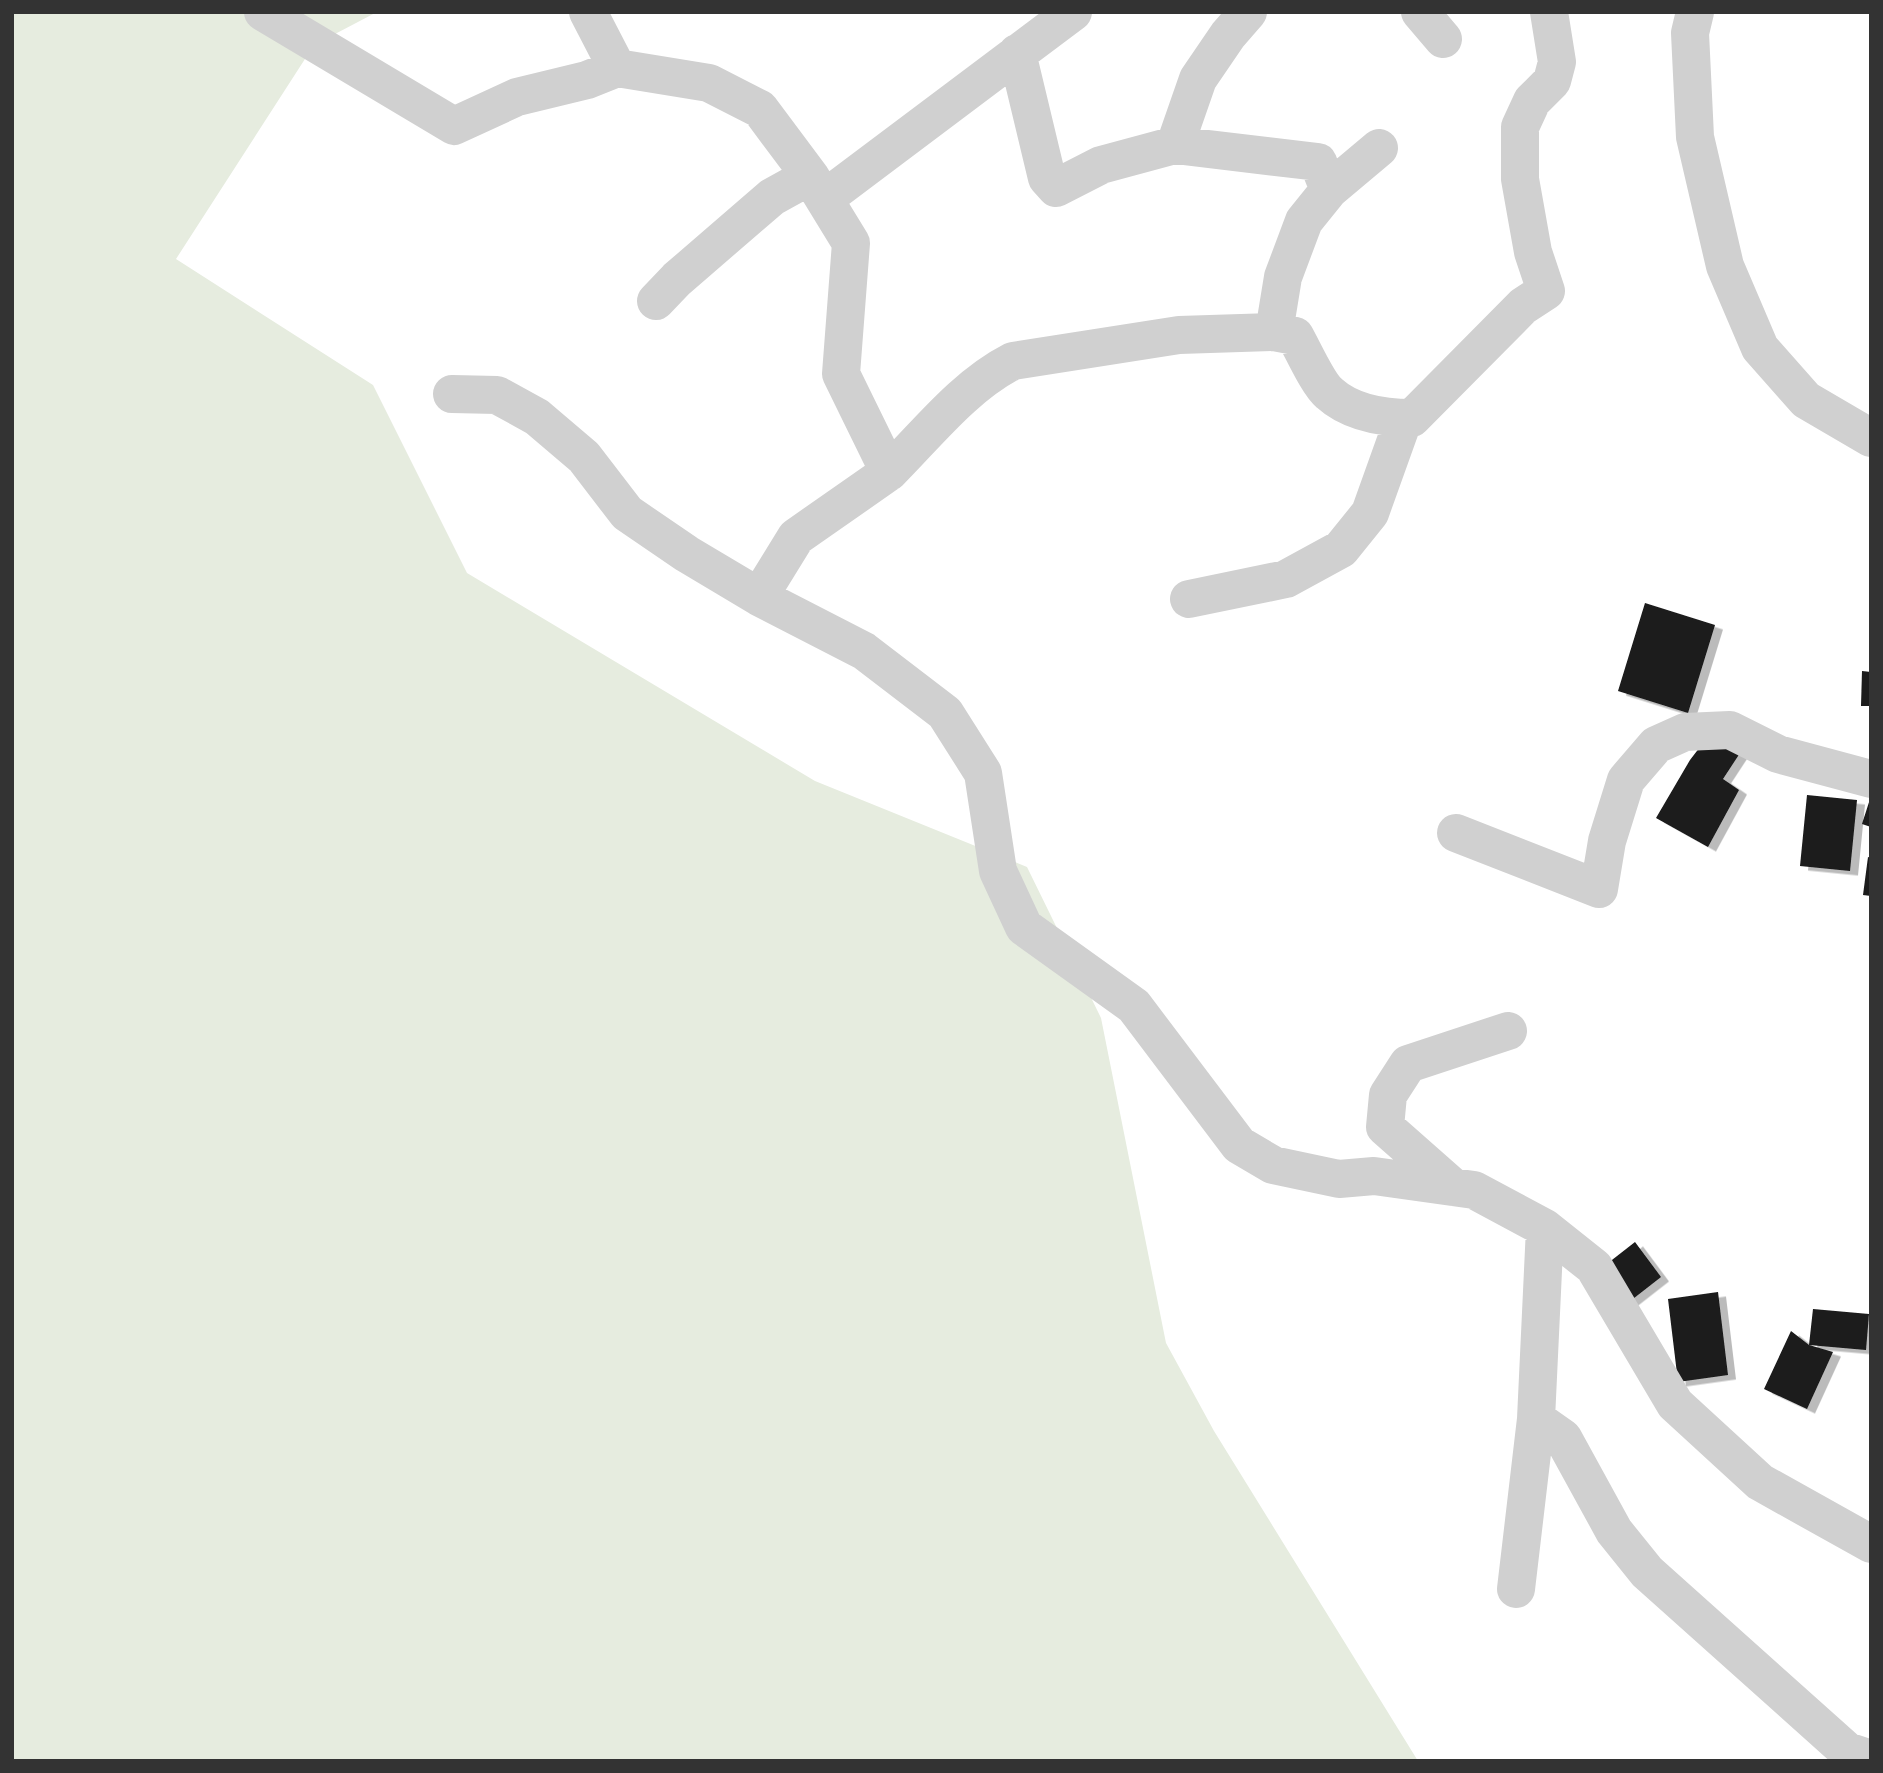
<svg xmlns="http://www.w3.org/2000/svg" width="1883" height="1773" font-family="Signika,sans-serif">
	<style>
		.green { fill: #e6ecdf }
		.building { fill: #1a1a1a; filter: url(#shadow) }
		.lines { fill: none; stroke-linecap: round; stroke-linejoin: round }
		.minor { stroke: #d0d0d0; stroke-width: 38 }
	</style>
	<defs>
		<filter id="shadow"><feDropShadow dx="8" dy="4.5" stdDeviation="0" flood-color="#0004"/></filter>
	</defs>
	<rect width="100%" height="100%" fill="#fff"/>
	<path class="green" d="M12,12h365l-63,33 -138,214 197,126 94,188 348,208 212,86 74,151 65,325 48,88 204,330h-1406z"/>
	<path class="building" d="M1645,603l70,22 -27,88 -70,-22z
		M1862,671l9,1v34h-10z
		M1710,734l30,19 -17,26 16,11 -31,57 -52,-29 34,-58z
		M1807,795l50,5 -7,71 -50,-5z
		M1870,799h1v28l-9,-3z
		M1868,857l3,1v38l-8,-1z
		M1635,1242l26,35 -32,25 -26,-35z
		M1718,1292l10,83 -50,7 -10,-83z
		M1813,1309l56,5 -3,36 -57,-5 24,7 -26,57 -43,-20 27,-58 18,14z"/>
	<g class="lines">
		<path class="minor" d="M263,12l191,114 63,-29 70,-17 30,-12 92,15 51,26 50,67 41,67 -10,131 48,98 -93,65 -37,60 105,54 81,62 38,60 15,98 26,56 110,79 105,139 34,20 66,14 35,-3 100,14 71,38 49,39 81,137 85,78 111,62
			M588,12l29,56
			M1420,12l23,27
			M1695,12l-5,21 5,104 30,129 35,82 46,52 65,38
			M1017,53l30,125 9,10 45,-23 74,-20 143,17 11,28
			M1175,145l23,-66 30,-44 20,-23
			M824,199l249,-187
			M656,301l21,-22 95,-82 38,-21
			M1274,332l21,4c8,14 23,48 34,57 22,20 54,25 83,25l111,-112 23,-15 -13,-39 -13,-73v-52l12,-26 20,-20 5,-19 -8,-50
			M452,394l45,1 40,22 47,40 43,56 60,41 72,43
			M889,472c38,-38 75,-86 124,-111l166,-26 95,-3 9,-55 21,-56 25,-31 50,-42
			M1189,599l97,-20 55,-30 29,-36 34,-95
			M1456,833l143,56 8,-48 19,-61 30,-35 29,-13 45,-2 48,24 93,25
			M1453,1187l-68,-60 3,-32 20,-31 100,-33
			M1536,1419l9,-191
			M1516,1589l20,-170 27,19 51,93 33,41 200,179 24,8"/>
	</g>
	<rect width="1883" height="1773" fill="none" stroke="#333333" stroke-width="28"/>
</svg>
